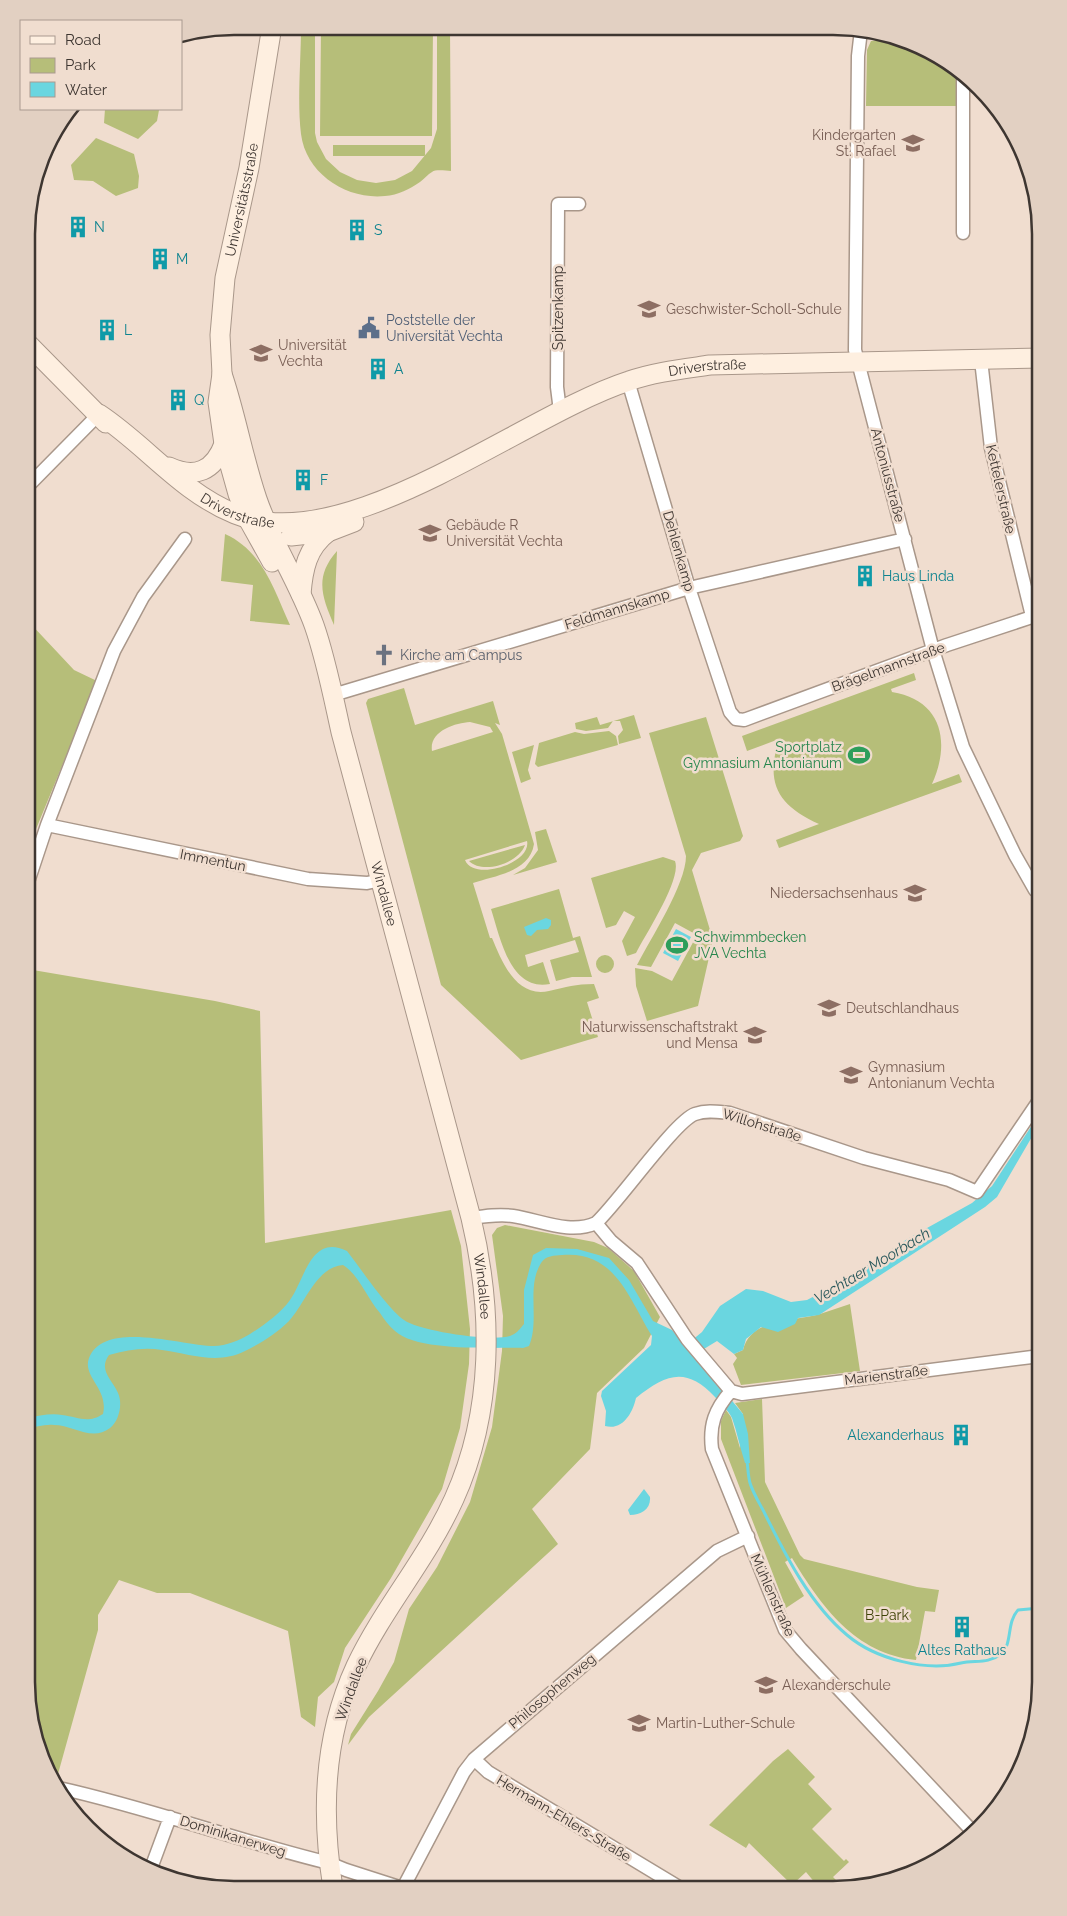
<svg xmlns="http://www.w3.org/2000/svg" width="1067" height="1916" font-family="Raleway,sans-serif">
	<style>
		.green { fill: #b6be79; fill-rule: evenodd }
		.water { fill: #6ad6e0 }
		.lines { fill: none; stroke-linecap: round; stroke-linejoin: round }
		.stream { stroke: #6ad6e0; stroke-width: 3 }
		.street-casing { stroke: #a9978a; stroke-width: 15 }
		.secondary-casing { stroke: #a9978a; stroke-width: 21 }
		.street { stroke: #fff; stroke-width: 12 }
		.secondary { stroke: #feefe0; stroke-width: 19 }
		.labels { text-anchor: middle; stroke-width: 5; stroke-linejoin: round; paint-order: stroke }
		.education-label { font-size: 14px; fill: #785e54; stroke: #f0ddcf; text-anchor: start }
		.street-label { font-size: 14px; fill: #3e3631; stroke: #f0ddcf }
		.culture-label { font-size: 14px; fill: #0d838f; stroke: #f0ddcf; text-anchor: start }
		.service-label { font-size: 14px; fill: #4e5e75; stroke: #f0ddcf; text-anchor: start }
		.worship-label { font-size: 14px; fill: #5b616d; stroke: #f0ddcf; text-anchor: start }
		.leisure-label { font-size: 14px; fill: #27864d; stroke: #f0ddcf; text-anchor: end }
		.park-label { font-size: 14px; fill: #3f4307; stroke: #f0ddcf }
		.water-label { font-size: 15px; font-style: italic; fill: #26565a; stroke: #f0ddcf }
		.rim { fill: none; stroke: #3e3631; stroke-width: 2.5 }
	</style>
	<rect width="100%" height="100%" fill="#f0ddcf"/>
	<path class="green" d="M301,27h14v106l2,9 9,17 14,13 17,8 19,3 19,-3 17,-9 19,-23 6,-19v-101h13l1,143c-5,0 -15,-2 -19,1 -4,2 -8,7 -12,10 -10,7 -22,13 -35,14 -38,4 -79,-22 -84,-62 -4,-33 0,-74 0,-107z
		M321,27h112l-1,109h-112z
		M887,40c31,3 46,13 72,31v35h-93l1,-56 4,-9z
		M105,109h53l1,1 -2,11 -19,18 -34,-16z
		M96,138l38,16 5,22 -1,12 -22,8 -23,-15 -19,-1 -3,-15z
		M333,145h92v11h-92z
		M225,534c38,17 49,56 65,91l-40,-4 3,-36 -32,-4z
		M337,551l-3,74c-12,-28 -20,-48 3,-74z
		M28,621l46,49 23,11 -63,153 -7,-2z
		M914,673l2,7 -25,9 1,3c50,8 59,50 40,92l27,-10 3,8 -183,66 -3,-8 43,-16c-41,-19 -54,-40 -40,-85l-32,12 -5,-15z
		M404,688l11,37 78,-24 7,24 -5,-2 7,11 32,110c-4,28 -40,32 -61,39l17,55h2c10,24 24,60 57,53 18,-4 26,-7 45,-7l5,14 -12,4 11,35 -77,23 -80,-75 -75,-282 2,-4zM470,722l20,5 3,5 -61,19c-3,-20 23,-28 38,-29zM527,841c5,22 -53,41 -62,19z
		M634,715l7,23 -22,6 -1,-8 5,-6 -3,-9h-7l-5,7 -22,3 -10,-2 -1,-6 22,-6 3,8z
		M706,717l37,119 -3,5 -39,12 -9,17 21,70 -15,66 -51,15 -11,-35 -1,-18 17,3 20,10 25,-46 -22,-12 -24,44 -14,-2c14,-27 49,-81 49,-109l-37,-123z
		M609,731l7,5 2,9 -80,22 -3,-3 4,-21 36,-11 9,2z
		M534,745l-6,25 3,9 -10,4 -9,-31z
		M546,829l11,33 -44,13 12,-7 13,-18 -3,-18z
		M525,845c-6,18 -42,30 -56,16z
		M663,857l12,4c7,18 -30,74 -39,92l-9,3 -5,-15 13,-24 -11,-6 -8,14 -10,3 -15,-50z
		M559,889l14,49 7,-2 12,41h-20l-16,4 -6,-21 29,-8 -4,-12 -50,15 3,12 15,-5 7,22c-40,8 -50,-47 -59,-75z
		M596 964a9 9 0 1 1 18 0a9 9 0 1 1-18 0Z
		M27,969l188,32 45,10 5,232 186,-33 10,36 9,83 -1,35 -9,64 -18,61 -51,89 -46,70 -11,34 -16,15 -3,30 -14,-10 -13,-86 -98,-38h-33l-38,-13 -21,35v15l-40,144 -7,-1 -14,-24 -11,-67z
		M505,1225l89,17 14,6 26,23 26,46 -16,31 -47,45 -7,56 -58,60 26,35 -189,173 -21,28 3,-11 27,-43 16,-29 15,-53 28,-42 33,-65 22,-75 10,-76 1,-35 -11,-81 5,-7z
		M850,1304l10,67 -119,14 -8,-21 4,-6 -3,-4 9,-4c8,-33 51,-28 77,-36 10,-3 20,-7 30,-10z
		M762,1399l3,83 35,73 4,4 113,28 22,3 -4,22 -10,-1 -9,49c-61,-6 -95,-54 -124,-102l-7,4 19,34 -18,12 -65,-169v-18l5,-11 5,7 9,31 3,-34 -8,-11z
		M788,1749l27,28 -7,7 24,25 -20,20 32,32 2,-2 3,3 -16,15 11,11 -23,2 -15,-18 -14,13 -43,-42 -3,5 -37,-23 64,-64z"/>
	<path class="water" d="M546,918l5,2v5l-3,4 -11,1 -6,6 -4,-1 -3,-8z
		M676,929l15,8 -13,24 -15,-8z
		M1040,1113v10l-43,74 -12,10 -166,108 -21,3 -3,6 -17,8 -17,-5 -15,12 -3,11 -9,4 -17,-13 -23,14 49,59 5,20 2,29h-5c-5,-15 -8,-31 -13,-45 -4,-8 -11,-14 -17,-21 -29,-31 -49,-23 -79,1 -3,14 -13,33 -31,28l1,-15 -5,-15 1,-5 49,-46 1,-9c-23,-37 -37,-86 -90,-81 -8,1 -16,0 -21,8 -15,24 -1,57 -12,83l-6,2c-31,-1 -105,4 -128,-17 -6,-5 -11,-12 -15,-18 -13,-15 -21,-38 -37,-48 -27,2 -38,39 -54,56 -13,13 -28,22 -44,30 -27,14 -55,3 -83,-1 -18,-3 -35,0 -53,5 -11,15 3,24 9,38 5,11 1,28 -8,35 -18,14 -37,-3 -56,-3 -9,-1 -19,2 -27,4v-11c11,-2 24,-5 35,-3 16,2 26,9 41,-1 6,-25 -21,-37 -14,-56 15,-39 95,-12 125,-12 12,0 26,-6 36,-12 14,-9 30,-20 40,-34 15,-21 21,-67 57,-49 14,18 40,57 57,69 15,11 87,22 106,16 6,-2 10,-7 14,-12v-34l9,-35 13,-7 31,1 32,9 20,22 24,41 19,9 13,16 17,-14 18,-26 26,-17 17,2 28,11 16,-2 36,-19 66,-43 63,-35 20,-17z
		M644,1489l6,8c1,12 -9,18 -20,18l-2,-5z"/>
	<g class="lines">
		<path class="stream" d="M747,1461c1,7 1,15 3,22 3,10 10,21 15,31 21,42 45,90 82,121 28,24 79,37 114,28 15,-3 27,1 40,-9 12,-10 5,-31 17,-44l22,-2"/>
		<g class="street-casing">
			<path id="street" d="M861,30l-3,26 -3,294 3,12 75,288 30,97 52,108 20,35 6,3
				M963,233v-160
				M981,360l10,88 41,168
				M628,381l61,207 41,124 6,7 8,1 203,-75 94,-31
				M563,411l-4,-8 -2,-16 1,-183h21
				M28,486l71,-72
				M333,693l10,-1 346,-104 216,-49
				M47,825l261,54 59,4 14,-3
				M27,885l20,-60 67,-174 29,-54 42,-58
				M471,1218c14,-2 28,-4 42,-2 27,4 57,19 83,7 22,-20 79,-102 99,-109 12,-4 23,-2 35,-1l134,45 85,22 28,12 63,-93
				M596,1223l15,18 26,22 50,76 44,52
				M731,1391c-16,18 -22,34 -19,58l73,181 16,19 172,183
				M731,1391l11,3 298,-38
				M474,1759l14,13 194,117
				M59,1788c91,20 179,53 270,75l17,7 59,19
				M150,1871l20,-54
				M403,1888l61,-116 10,-13 243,-208 31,-15"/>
		</g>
		<g class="secondary-casing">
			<g id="secondary">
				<path d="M28,344l78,79"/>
				<path id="s1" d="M222,374c14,41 21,84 35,125 15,44 41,82 57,126 12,34 19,71 27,107l130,486c22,92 23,193 -17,281 -27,60 -70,108 -98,167 -32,69 -35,148 -23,222"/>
				<path id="s2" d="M99,414c47,31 82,78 136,100 110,46 288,-99 394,-133 26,-9 54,-12 81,-16l331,-7"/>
				<path d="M169,467c26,12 45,4 55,-23"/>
				<path d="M291,536l37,-4 26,-10"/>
				<path id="s3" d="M272,562l-24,-43 -10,-25 -14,-50 -6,-42 4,-28 -2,-39 5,-57 24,-110 23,-142"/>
				<path d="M301,594c2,-25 6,-46 27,-62"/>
			</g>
		</g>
		<use href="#street" class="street"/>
		<use href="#secondary" class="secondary"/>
	</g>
	<defs>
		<g id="school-bare" transform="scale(1.725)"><path d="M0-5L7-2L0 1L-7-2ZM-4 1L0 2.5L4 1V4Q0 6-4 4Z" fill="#8d6e63" stroke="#f0ddcf" stroke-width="2.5" paint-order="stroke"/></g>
		<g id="building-bare" transform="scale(1.725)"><path d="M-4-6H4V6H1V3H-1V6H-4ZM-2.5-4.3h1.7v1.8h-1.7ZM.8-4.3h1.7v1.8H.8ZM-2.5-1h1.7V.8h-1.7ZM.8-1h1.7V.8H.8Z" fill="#0f9aa8" stroke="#f0ddcf" stroke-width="2.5" paint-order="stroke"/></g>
		<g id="civic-bare" transform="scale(1.725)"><path d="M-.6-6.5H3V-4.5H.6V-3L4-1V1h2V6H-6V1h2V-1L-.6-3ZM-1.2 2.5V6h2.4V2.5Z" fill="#5c6f8a" stroke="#f0ddcf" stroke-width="2.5" paint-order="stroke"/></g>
		<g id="university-bare" transform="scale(1.725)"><path d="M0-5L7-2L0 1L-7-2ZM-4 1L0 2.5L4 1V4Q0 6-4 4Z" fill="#8d6e63" stroke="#f0ddcf" stroke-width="2.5" paint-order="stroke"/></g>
		<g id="church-bare" transform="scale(1.725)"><path d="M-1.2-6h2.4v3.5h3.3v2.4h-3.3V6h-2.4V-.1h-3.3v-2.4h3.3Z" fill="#6b7280" stroke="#f0ddcf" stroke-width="2.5" paint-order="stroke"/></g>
		<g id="stadium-bare" transform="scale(1.725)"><path d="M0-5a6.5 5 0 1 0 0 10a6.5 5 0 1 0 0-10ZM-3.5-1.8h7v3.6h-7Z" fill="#2e9e5b" stroke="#f0ddcf" stroke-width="2.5" paint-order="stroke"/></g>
	</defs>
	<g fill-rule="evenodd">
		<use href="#school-bare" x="913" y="143"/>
		<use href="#building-bare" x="78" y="227"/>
		<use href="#building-bare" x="357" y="230"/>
		<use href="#building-bare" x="160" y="259"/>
		<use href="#school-bare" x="649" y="309"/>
		<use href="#civic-bare" x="369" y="328"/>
		<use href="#building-bare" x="107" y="330"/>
		<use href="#university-bare" x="261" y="353"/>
		<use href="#building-bare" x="378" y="369"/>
		<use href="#building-bare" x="178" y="400"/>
		<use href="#building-bare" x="303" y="480"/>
		<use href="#university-bare" x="430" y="533"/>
		<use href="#building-bare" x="865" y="576"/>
		<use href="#church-bare" x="384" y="655"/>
		<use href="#stadium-bare" x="859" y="755"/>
		<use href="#school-bare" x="915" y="893"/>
		<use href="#stadium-bare" x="677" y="945"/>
		<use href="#school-bare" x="829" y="1008"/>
		<use href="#school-bare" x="755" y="1035"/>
		<use href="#school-bare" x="851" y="1075"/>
		<use href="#building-bare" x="961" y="1435"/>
		<use href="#building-bare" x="962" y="1627"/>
		<use href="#school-bare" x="766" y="1685"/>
		<use href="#school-bare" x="639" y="1723"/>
	</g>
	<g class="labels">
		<g class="education-label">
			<text x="896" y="140" text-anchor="end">Kindergarten<tspan x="896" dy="16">St. Rafael</tspan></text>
			<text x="666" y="314">Geschwister-Scholl-Schule</text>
			<text x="278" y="350">Universität<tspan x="278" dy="16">Vechta</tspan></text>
			<text x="446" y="530">Gebäude R<tspan x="446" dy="16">Universität Vechta</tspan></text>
			<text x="898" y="898" text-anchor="end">Niedersachsenhaus</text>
			<text x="846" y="1013">Deutschlandhaus</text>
			<text x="738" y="1032" text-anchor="end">Naturwissenschaftstrakt<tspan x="738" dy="16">und Mensa</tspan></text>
			<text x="868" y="1072">Gymnasium<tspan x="868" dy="16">Antonianum Vechta</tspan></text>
			<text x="782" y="1690">Alexanderschule</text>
			<text x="656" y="1728">Martin-Luther-Schule</text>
		</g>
		<g class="street-label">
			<text dy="5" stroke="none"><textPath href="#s3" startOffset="375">Universitätsstraße</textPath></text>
			<text transform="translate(558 308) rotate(-90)" y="5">Spitzenkamp</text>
			<text dy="5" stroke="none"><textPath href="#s2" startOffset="675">Driverstraße</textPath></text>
			<text transform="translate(888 475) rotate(75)" y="5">Antoniusstraße</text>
			<text transform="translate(1001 489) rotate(77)" y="5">Kettelerstraße</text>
			<text dy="5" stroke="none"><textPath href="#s2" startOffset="171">Driverstraße</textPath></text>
			<text transform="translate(679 551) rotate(74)" y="5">Dehlenkamp</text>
			<text transform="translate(617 609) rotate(-17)" y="5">Feldmannskamp</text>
			<text transform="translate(888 667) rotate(-20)" y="5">Brägelmannstraße</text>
			<text transform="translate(213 860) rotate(11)" y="5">Immentun</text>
			<text dy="5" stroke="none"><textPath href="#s1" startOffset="546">Windallee</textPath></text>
			<text transform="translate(762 1125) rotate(17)" y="5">Willohstraße</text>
			<text dy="5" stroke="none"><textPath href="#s1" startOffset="951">Windallee</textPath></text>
			<text transform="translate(886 1375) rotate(-7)" y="5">Marienstraße</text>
			<text transform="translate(773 1595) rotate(66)" y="5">Mühlenstraße</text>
			<text transform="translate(351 1689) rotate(-70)" y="5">Windallee</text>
			<text transform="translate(552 1691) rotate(-40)" y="5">Philosophenweg</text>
			<text transform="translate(564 1818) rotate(31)" y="5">Hermann-Ehlers-Straße</text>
			<text transform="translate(233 1836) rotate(17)" y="5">Dominikanerweg</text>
		</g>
		<g class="culture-label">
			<text x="94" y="232">N</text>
			<text x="374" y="235">S</text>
			<text x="176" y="264">M</text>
			<text x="124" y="335">L</text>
			<text x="394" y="374">A</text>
			<text x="194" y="405">Q</text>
			<text x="320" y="485">F</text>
			<text x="882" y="581">Haus Linda</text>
			<text x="944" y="1440" text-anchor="end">Alexanderhaus</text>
			<text x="962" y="1655" text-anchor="middle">Altes Rathaus</text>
		</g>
		<g class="service-label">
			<text x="386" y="325">Poststelle der<tspan x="386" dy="16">Universität Vechta</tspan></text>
		</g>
		<g class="worship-label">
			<text x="400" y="660">Kirche am Campus</text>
		</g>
		<g class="leisure-label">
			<text x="842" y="752">Sportplatz<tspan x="842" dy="16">Gymnasium Antonianum</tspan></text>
			<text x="694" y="942" text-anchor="start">Schwimmbecken<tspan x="694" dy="16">JVA Vechta</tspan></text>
		</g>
		<g class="park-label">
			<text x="887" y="1620">B-Park</text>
		</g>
		<g class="water-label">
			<text transform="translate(872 1266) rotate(-31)" y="5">Vechtaer Moorbach</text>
		</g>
	</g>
	<path d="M0 0H1067V1916H0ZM234 35H833A199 199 0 0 1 1032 234V1682A199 199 0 0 1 833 1881H234A199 199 0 0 1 35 1682V234A199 199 0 0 1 234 35Z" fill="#e2d0c2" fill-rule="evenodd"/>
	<path class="rim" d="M234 35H833A199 199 0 0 1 1032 234V1682A199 199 0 0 1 833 1881H234A199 199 0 0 1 35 1682V234A199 199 0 0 1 234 35Z"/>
	<rect x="20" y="20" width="162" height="90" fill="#f0ddcf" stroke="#a99a90"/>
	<rect x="30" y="36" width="25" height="8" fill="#feefe0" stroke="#a99a90"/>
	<text x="65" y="45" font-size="15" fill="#3e3631">Road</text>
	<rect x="30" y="58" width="25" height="15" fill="#b6be79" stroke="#a99a90"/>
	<text x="65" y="70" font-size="15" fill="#3e3631">Park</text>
	<rect x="30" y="82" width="25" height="15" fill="#6ad6e0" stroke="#a99a90"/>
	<text x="65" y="95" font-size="15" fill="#3e3631">Water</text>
</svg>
